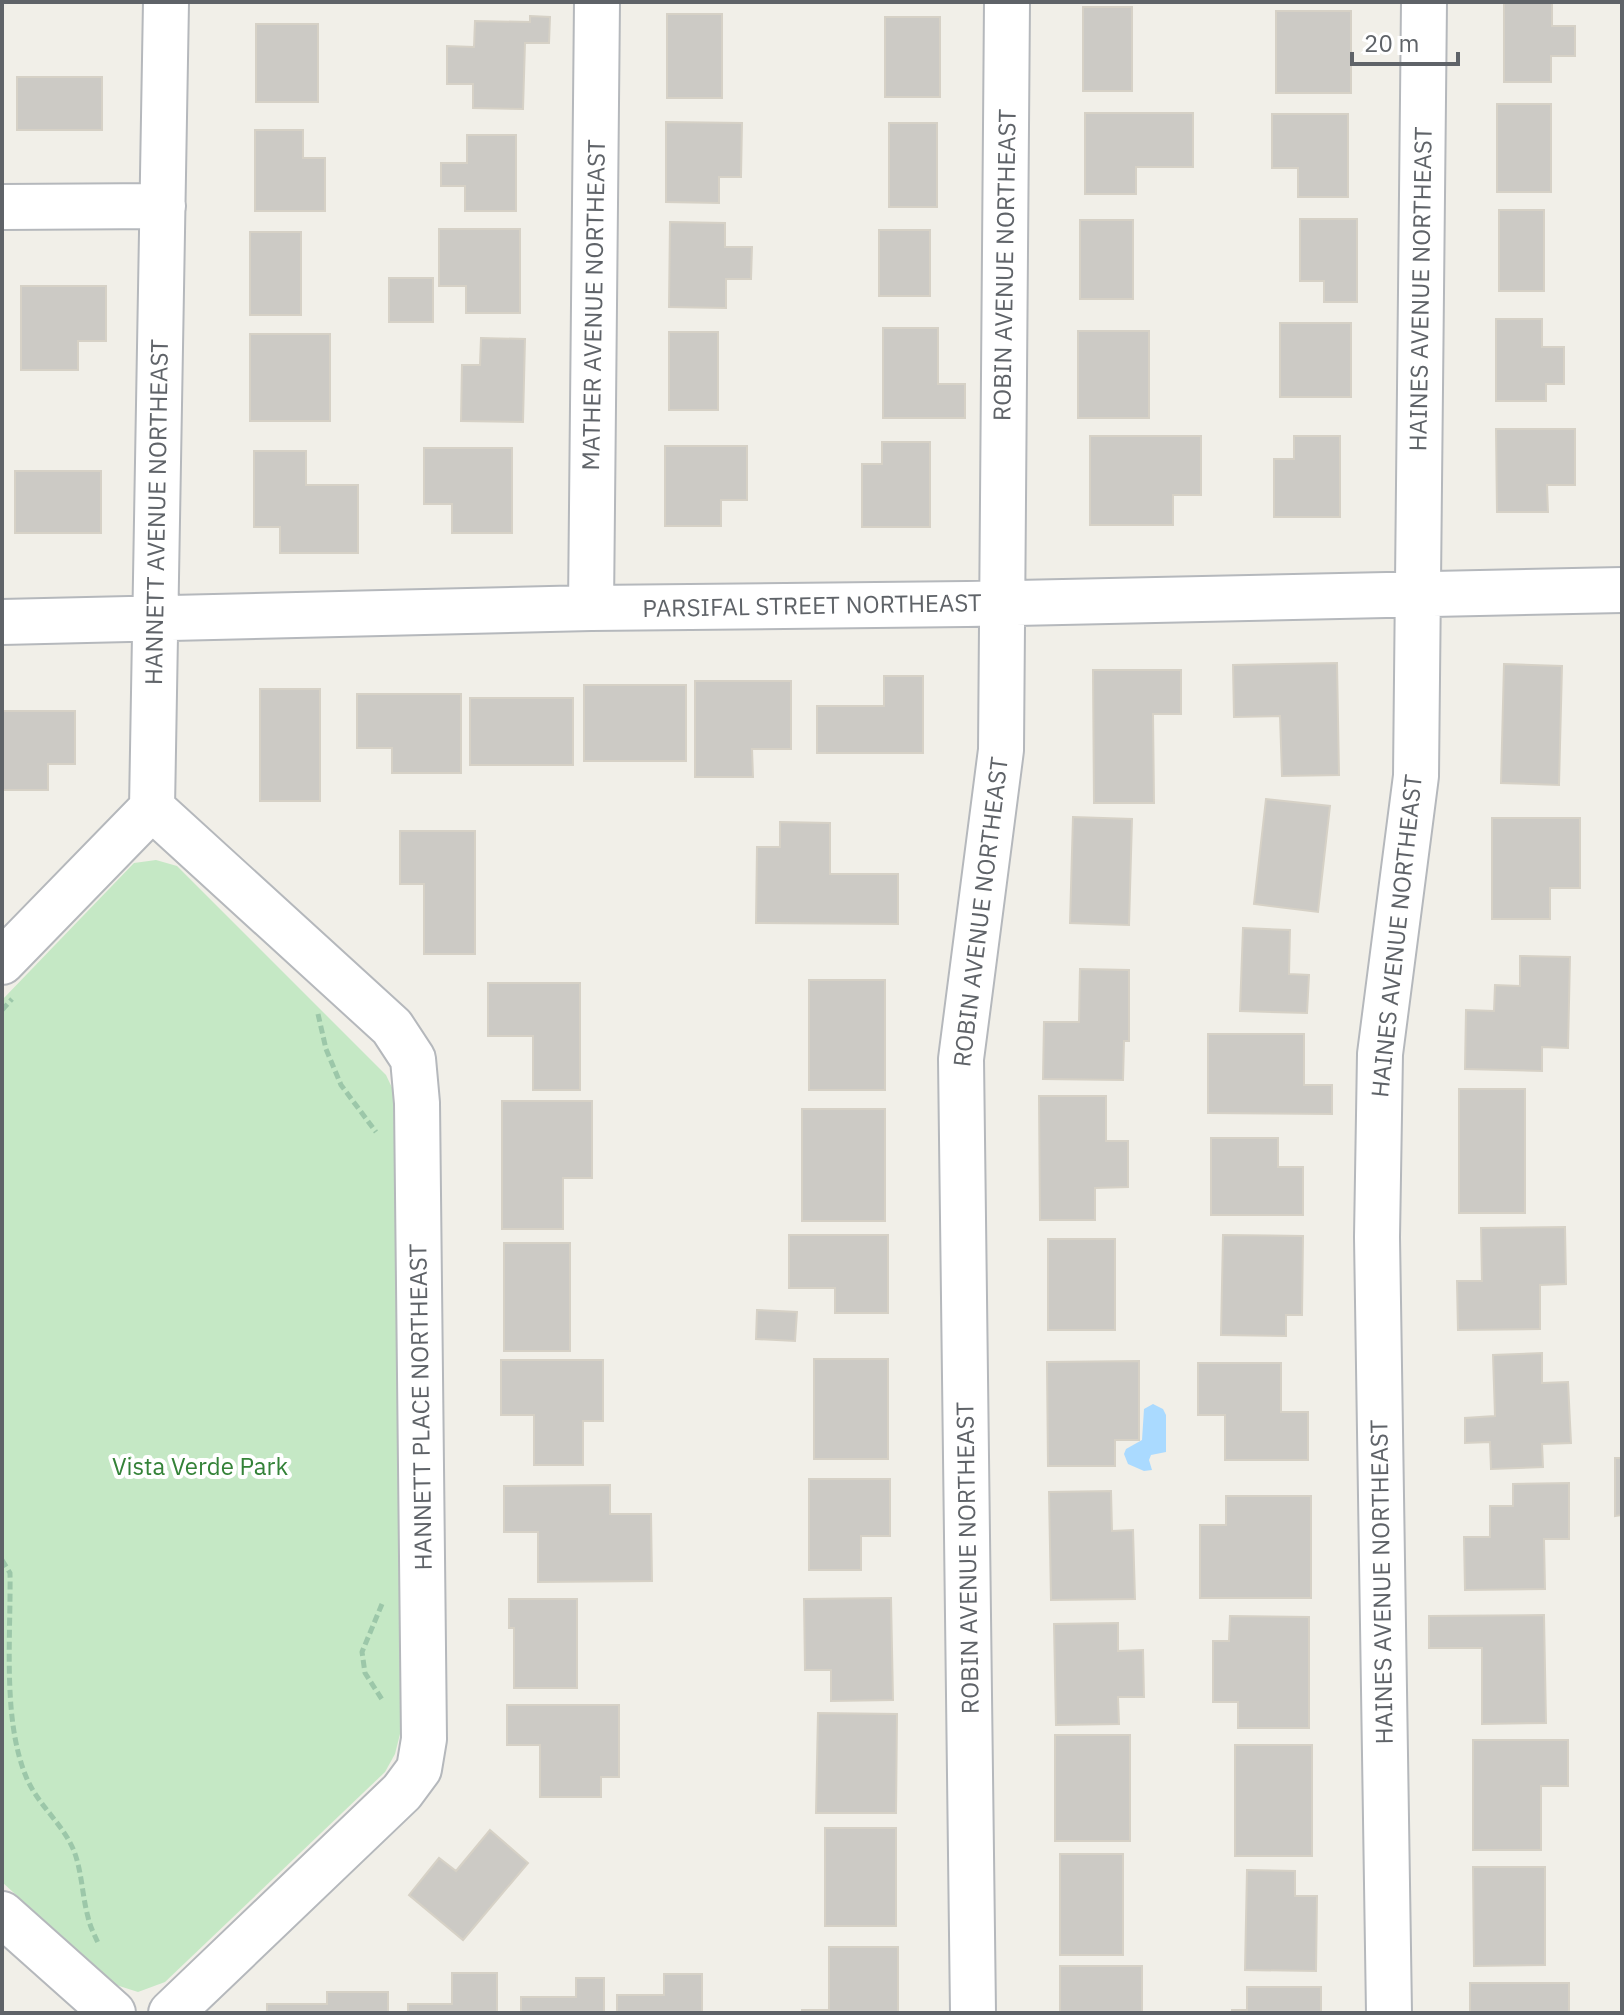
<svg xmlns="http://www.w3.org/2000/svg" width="1624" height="2015" font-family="'IBM Plex Sans',sans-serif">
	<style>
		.green { fill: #c5e8c5 }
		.water { fill: #aadaff }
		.building { fill: #cccac5; stroke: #d6d1c6; stroke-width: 2 }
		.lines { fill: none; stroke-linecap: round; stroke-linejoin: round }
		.minor-casing { stroke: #b5b8bc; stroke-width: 48 }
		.path { stroke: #9cc7a9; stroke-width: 5; stroke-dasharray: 8 4; stroke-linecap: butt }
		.minor { stroke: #fff; stroke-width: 44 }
		.labels { text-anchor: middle; stroke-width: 8; stroke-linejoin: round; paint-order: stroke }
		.street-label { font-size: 24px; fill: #5f6368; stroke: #fff }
		.park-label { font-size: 24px; fill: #348238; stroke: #fff }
	</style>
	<rect width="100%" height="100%" fill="#f1efe8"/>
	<path class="green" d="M156,860l21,6 209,209 9,19 6,636 -6,24 -10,18 -220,210 -27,10 -25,-8 -111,-102v-882l132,-137z"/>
	<path class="water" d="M1153,1404l10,5 3,6v37l-15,3 -2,5 3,10 -8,1 -16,-7 -4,-10 2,-5 16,-9 2,-31z"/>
	<path class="building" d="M1504,2h48v24h23v30h-24v26h-47z
		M1083,7h49v84h-49z
		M1276,11h75v82h-75z
		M667,14h55v84h-55z
		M530,16l20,1 -1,26h-24l-2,66 -50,-1v-24h-26v-38l27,1 1,-26 55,1z
		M885,17h55v80h-55z
		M256,24h62v78h-62z
		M17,77h85v53h-85z
		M1497,104h54v88h-54z
		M1085,113h108v54h-57v27h-51z
		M1272,114h76v83h-50v-29h-26z
		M666,122l76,1 -1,54h-22v26l-53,-1z
		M889,123h48v84h-48z
		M255,130h48v28h22v53h-70z
		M467,135h49v76h-51v-25h-24v-23h26z
		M1499,210h45v81h-45z
		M1300,219h57v83h-33v-21h-24z
		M1080,220h53v79h-53z
		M670,222l55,1v24h27l-1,32h-25v29l-57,-1z
		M439,229h81v84h-54v-27h-27z
		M879,230h51v66h-51z
		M250,232h51v83h-51z
		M389,278h44v44h-44z
		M21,286h85v55h-28v29h-57z
		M1496,319h46v28h22v37h-18v17h-50z
		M1280,323h71v74h-71z
		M883,328h55v56h27v34h-82z
		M1078,331h71v87h-71z
		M669,332h49v78h-49z
		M250,334h80v87h-80z
		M481,338l44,1 -2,83 -62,-1 1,-56h18z
		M1496,429h79v56h-28l1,27h-51z
		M1090,436h111v59h-28v30h-83z
		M1294,436h46v81h-66v-58h20z
		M882,442h48v85h-68v-63h20z
		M665,446h82v54h-26v26h-56z
		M424,448h88v85h-60v-29h-28z
		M254,451h52v34h52v68h-78v-26h-26z
		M15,471h86v62h-86z
		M1337,663l2,112 -57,1 -2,-60 -46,1 -1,-52z
		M1504,664l58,2 -3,119 -58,-2z
		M1093,670h88v44h-28l1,89h-60z
		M884,676h39v77h-106v-47h67z
		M695,681h96v68h-39l1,28h-58z
		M584,685h102v76h-102z
		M260,689h60v112h-60z
		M357,694h104v79h-69v-25h-35z
		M470,698h103v67h-103z
		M2,711h73v53h-27v26h-46z
		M1266,799l64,7 -12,106 -64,-8z
		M1073,817l59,2 -3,106 -59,-2z
		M1492,818h88v70h-30v31h-58z
		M780,822l50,1v51h68v50l-142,-1 1,-76h23z
		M400,831h75v123h-51v-70h-24z
		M1243,928l47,2 -1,44 20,1 -2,38 -67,-2z
		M1520,956l50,1 -2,91 -26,-1v24l-77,-2 1,-59 28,1 1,-26 25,1z
		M1080,969l49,1v71h-5l-1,39 -80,-1 1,-57h35z
		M809,980h76v110h-76z
		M488,983h92v107h-47v-54h-45z
		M1208,1034h96v51h28v29l-124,-1z
		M1459,1089h66v124h-66z
		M1039,1096h67v45h22v46l-33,1v32h-55z
		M502,1101h90v77h-29v51h-61z
		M802,1109h83v112h-83z
		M1211,1138h67v29h25v48h-92z
		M1565,1227l1,57 -26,1v44l-82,1 -1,-49h25l-1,-53z
		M789,1235h99v78h-53v-25h-46z
		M1223,1235l80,1 -1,79h-16v21l-65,-1z
		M1048,1239h67v91h-67z
		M504,1243h66v108h-66z
		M757,1310l40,2 -2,29 -39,-2z
		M1542,1353v30l26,-1 3,61 -29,1 1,23 -52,2 -1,-27 -25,1v-25l30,-2 -2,-61z
		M814,1359h74v100h-74z
		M501,1360h102v61h-20v44h-49v-50h-33z
		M1139,1361v79h-24v26h-67l-1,-104z
		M1198,1363h83v49h27v48h-83v-45h-27z
		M1615,1458h7v57l-7,1z
		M809,1479h81v57h-29v34h-52z
		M1569,1483v56h-25l1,50 -80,1 -1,-53h26v-31h23v-22z
		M610,1485v29h41l1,67 -114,1v-50h-34v-46z
		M1111,1491l1,40 21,-1 2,69 -84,1 -2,-108z
		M1226,1496h85v102h-111v-73h26z
		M891,1598l2,102 -62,1v-31h-26l-1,-71z
		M509,1599h68v89h-63v-60h-5z
		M1544,1615l2,108 -64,1v-76h-53v-32z
		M1230,1616l79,1v111h-71v-26h-25v-61h16z
		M1118,1623v28l25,-1 1,47h-26l1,27 -63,1 -2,-101z
		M507,1705h112v72h-18v20h-61v-52h-33z
		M818,1713l79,1 -1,99h-80z
		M1055,1735h75v106h-75z
		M1473,1740h95v46h-27v64h-68z
		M1235,1745h77v111h-77z
		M825,1828h71v98h-71z
		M490,1830l38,33 -65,77 -54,-45 30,-37 17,13z
		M1060,1854h63v101h-63z
		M1473,1867h72v98l-71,1z
		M1247,1870l48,1v25h22l-1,75 -71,-1z
		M829,1947h69v66h-96v-3h27z
		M1060,1966h82v47h-82z
		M452,1973h45v40h-89v-9h44z
		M664,1974h38v39h-85v-18h47z
		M576,1978h28v35h-83v-16h55z
		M1470,1983h99v30h-99z
		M1247,1987h74v26h-89v-3h15z
		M327,1992h61v21h-121v-9h60z"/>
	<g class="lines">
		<g class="minor-casing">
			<path id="minor" d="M2,207l161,-1
				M591,608l6,-606
				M2,622l589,-14 376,-4 655,-14
				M152,808l240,219 21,32 4,44 7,636 -5,30 -17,23 -231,221
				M2,962l150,-154 14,-806
				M2,1914l111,99
				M973,2013l-12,-954 40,-309 6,-748
				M1389,2013l-12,-776 3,-183 36,-278 8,-774"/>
		</g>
		<path class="path" d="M2,1010l10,-11
			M318,1014l8,35 15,36 35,47
			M2,1560l8,13c1,64 -8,148 17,206 12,27 36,45 47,72 8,21 8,44 14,66 2,10 7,19 11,28
			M382,1604l-20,48 3,21 18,28"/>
		<use href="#minor" class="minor"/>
	</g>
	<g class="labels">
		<g class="street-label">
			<text transform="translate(1005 265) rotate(-89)" y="8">ROBIN AVENUE NORTHEAST</text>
			<text transform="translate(1421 289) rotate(-89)" y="8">HAINES AVENUE NORTHEAST</text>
			<text transform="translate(594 305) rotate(-89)" y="8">MATHER AVENUE NORTHEAST</text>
			<text transform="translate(157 512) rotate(-89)" y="8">HANNETT AVENUE NORTHEAST</text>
			<text transform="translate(812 606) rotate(-1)" y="8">PARSIFAL STREET NORTHEAST</text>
			<text transform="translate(981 912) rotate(-83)" y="8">ROBIN AVENUE NORTHEAST</text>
			<text transform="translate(1397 936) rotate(-84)" y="8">HAINES AVENUE NORTHEAST</text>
			<text transform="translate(421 1407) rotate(-91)" y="8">HANNETT PLACE NORTHEAST</text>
			<text transform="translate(968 1558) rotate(-91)" y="8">ROBIN AVENUE NORTHEAST</text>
			<text transform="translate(1382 1582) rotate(-91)" y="8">HAINES AVENUE NORTHEAST</text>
		</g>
		<g class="park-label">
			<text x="200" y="1475">Vista Verde Park</text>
		</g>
	</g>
	<rect width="1624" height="2015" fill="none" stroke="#5f6368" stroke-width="8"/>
	<path d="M1352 52v12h106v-12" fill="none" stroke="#5f6368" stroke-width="4"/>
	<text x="1364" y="52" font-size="24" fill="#5f6368" stroke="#ffffff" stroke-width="6" paint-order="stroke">20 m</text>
</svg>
